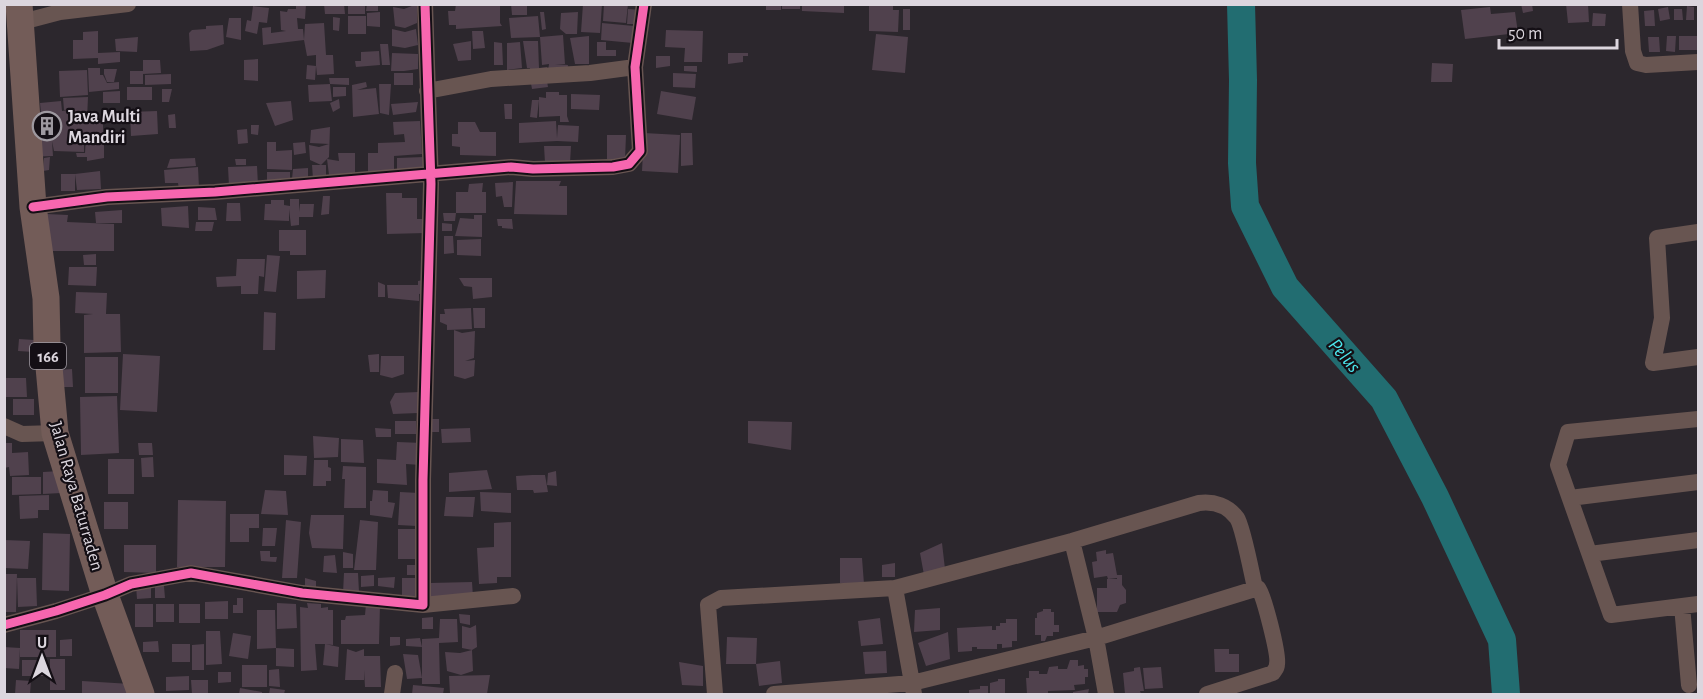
<svg xmlns="http://www.w3.org/2000/svg" width="1703" height="699" font-family="'Alegreya Sans',sans-serif">
	<style>
		.lines { fill: none; stroke-linecap: round; stroke-linejoin: round }
		.river { stroke: #226d71; stroke-width: 28 }
		.building { fill: #50414d }
		.minor { stroke: #685551; stroke-width: 16 }
		.primary { stroke: #735c58; stroke-width: 27 }
		.cycleway-casing { stroke: #140f15; stroke-width: 13 }
		.cycleway { stroke: #f766af; stroke-width: 9 }
		.labels { text-anchor: middle; stroke-width: 4.5; stroke-linejoin: round; paint-order: stroke }
		.shield { fill: #140f15; stroke: #a09aa2; stroke-width: 1.5 }
		.shield-label { font-size: 16px; font-weight: bold; fill: #dcd6de }
		.poi-label { font-size: 18px; font-weight: bold; fill: #dcd6de; stroke: #140f15; text-anchor: start }
		.street-label { font-size: 18px; fill: #dcd6de; stroke: #140f15 }
		.water-label { font-size: 20px; font-style: italic; fill: #4be5eb; stroke: #140f15 }
	</style>
	<rect width="100%" height="100%" fill="#2c272d"/>
	<g class="lines">
		<path class="river" d="M1241,4l2,76 -1,83 3,43 40,81 99,112 51,98 67,143 4,54"/>
	</g>
	<path class="building" d="M296,4h10l-1,15 -8,-1 1,11h5l1,11 -41,5 -1,-17 9,-1v6l15,-2 -5,-1 -1,-19 7,1 1,-3h8z
		M324,4h20l1,10h-20z
		M348,4h17v10h-17z
		M367,4h11v7h-12z
		M417,4v19l-12,5 -10,-2 -2,-19 11,2z
		M456,4h44v19l2,3 -46,3v-4h-7l-1,-14h7z
		M511,4h16v11h-15z
		M583,4h19l-2,29 -19,-1z
		M604,4h24l-2,19 -23,-2z
		M766,4h15v6h-15z
		M782,4h18v5h-18z
		M802,4h42v9l-42,-2z
		M869,4h24v6h6l-1,22 -29,-1z
		M1521,4h11l1,7 -10,2z
		M1566,4h22l1,18 -21,1z
		M253,6l16,2 -2,15 -8,-1 -2,12 -12,-3 2,-11 4,1z
		M1687,6l7,1v13h-8z
		M1490,7l1,7 24,-2 3,21 -53,6 -4,-29z
		M1668,7l2,12 -10,2 -2,-12z
		M628,9l14,1 -1,14h-14z
		M903,9h7v21h-7z
		M1674,9h8l1,11h-9z
		M1654,10l1,16h-10l-1,-15z
		M380,12v15l-13,-1v-13z
		M540,12h4l2,17 -4,1z
		M578,12l-1,22h-11l-6,-5 1,-16z
		M1593,13l13,1 -1,12h-13z
		M348,16h18v18h-18z
		M538,16l2,21 -29,1 -2,-20z
		M333,17l7,1 -1,13 -6,-1z
		M229,18h12v22l-15,-3z
		M324,23l2,32h7l1,19 -17,1 -1,-9 -1,14 -9,-1 1,-14 9,1v-11l-9,1 -3,-16 1,-16z
		M602,23l32,3 -1,17 -32,-3z
		M223,25l1,19 -17,6 -17,1 -1,-18 3,-3 14,-1v-3z
		M392,29l13,3 11,-3 2,16 -13,3 -13,-2z
		M666,30l37,1 -1,31h-18l1,-14 -20,-1z
		M98,31v22l22,-1v10l-22,2v-6l-25,1v-19h10v-8z
		M472,31h11l2,17 -12,1z
		M876,34l32,3 -3,36 -33,-3z
		M563,35l2,29h-10l13,1 -1,7 -37,1v-5h-3l-4,-27h15l1,27 8,-1 1,4 1,-7 -7,1 -2,-28z
		M589,36v28h-14l-5,-26z
		M1667,36h9l-1,16 -9,-1z
		M1679,36h19v14h-19z
		M138,37l-1,15 -21,-1 -1,-12z
		M1648,37h11l1,15h-11z
		M471,41v19l-13,1 -5,-17z
		M494,42l8,1 1,22h-9z
		M520,42l2,26 -15,2v-27z
		M597,42h9v8h10v6h-19z
		M380,44h8l2,21h-8z
		M379,51l1,14 -24,2 -1,-6h6v-9z
		M392,53l26,1v15l-14,2h-13z
		M728,53h20v3h-5v6l-15,2z
		M656,56h14v10l-14,2z
		M258,59v22l-14,-1v-20z
		M143,60h17l1,13 -18,1v10h-13v-13h13z
		M1432,63l21,1 -1,18h-21z
		M684,66h13v6l-13,-1z
		M88,68h12v7h3l4,8 12,-1v7l-30,3z
		M104,69h13l-3,13h-7l-3,-8z
		M87,70l1,25 -28,2 -1,-26z
		M394,73h19v12h-19z
		M673,73l23,1 -1,14 -22,-1z
		M171,74v10l-26,1v-10z
		M546,75l2,12 -16,2 -2,-11z
		M329,78h20v7l-19,-1z
		M366,82l1,5 -10,3 19,-2 3,26 -26,3 -1,-32z
		M330,84l2,17 -23,1 -1,-17z
		M379,84h12l-2,31 -9,-2z
		M127,87h25v13h-25z
		M333,87h13v9l-13,1z
		M162,89h10l-3,13h-7z
		M120,91v12h-17v-11z
		M661,91l35,6 -4,23 -35,-6z
		M546,92h13v3h8v21l2,6h-9v-6l-21,1v-20l7,1z
		M571,94l29,1 -1,15 -28,-1z
		M88,97l-1,22h-16v-10l-7,1 -1,-12z
		M339,99l1,9 -7,4 -3,-9z
		M532,100h7l-2,18 -7,-1z
		M61,101l1,10 7,-1 2,12h32v11l-19,1v18l-30,-1 -2,-10 1,15 -27,1 -4,-41 19,-3 -1,-10z
		M291,101l2,19 -18,6 -9,-23z
		M418,102l-2,10 -23,3 -2,-11z
		M504,104h8v15h-7z
		M157,111l1,23 -27,2 -1,-24z
		M175,114l1,14h-7l-1,-13z
		M420,121l2,33 -28,2v15h-26v-18h10v-10l27,-1 -1,-8 -10,1 -1,-13z
		M556,121l1,17 1,-13 21,1 -1,16 -21,-1 -38,2v-20z
		M458,122h17l5,10h16v24l-36,-1v-8l-8,-1v-12h6z
		M251,125h8l-1,10 -7,-1z
		M330,127l-1,30 -8,8 -11,-5 -1,-15 10,2 10,-3 -19,-1 1,-13z
		M247,129l1,14 -10,1 -1,-14z
		M644,133l36,2 -2,38 -36,-2z
		M681,133h11l1,32 -12,1z
		M607,135h19l-1,25 -18,-1z
		M86,136h18v22l-17,3v-4h-10l-1,-4h9z
		M267,142h9v9l16,-1v20l-25,-1z
		M305,142l1,11 -12,2 -1,-12z
		M544,146h27l-1,17h-25z
		M338,153h17v24l-26,-2 -2,-16 12,2z
		M50,157l-1,13 -6,1 1,-13z
		M424,157l1,12 -28,2v-13z
		M195,158l1,8 -29,2 3,-9z
		M235,159h11v6h-10z
		M312,165h14v14h-13z
		M257,166l1,19 -29,1 -1,-19z
		M198,167l1,21 -20,1 -1,-6h-13l-1,-13z
		M308,168v10l-16,1 1,-10z
		M100,171l1,18 -24,1 -2,-16z
		M267,172h23v9h-23z
		M61,174h14v17h-14z
		M516,181h45l-2,5h8v29l-53,-1z
		M513,182l-1,25h-8l-2,-11 -6,1 -1,-14z
		M483,183l-1,9h4v21h-30v-21h12l1,-8z
		M386,193h16v5h15v21h9v14l-39,1z
		M323,196h7l-1,18 -8,1z
		M290,199h9v13l1,-8h14l-1,13h-14v8l-8,1 -2,-17v12l-25,-1 1,-16h6v-4h13v5l6,1z
		M227,203h13l1,18h-15z
		M188,206l1,22 -27,-2 -1,-18z
		M198,207l17,1 2,12h-19z
		M122,210v13h-26l-1,-11z
		M443,213h13l-1,8h-11z
		M47,214l21,1 -1,7 47,2v27h-68z
		M474,215h8v22l-27,-1 5,-18 14,1z
		M497,219h15l1,10 -11,-1v-2h-4z
		M196,222h18l-2,9h-17z
		M442,223l10,1v7h-10z
		M279,230h27v25h-16v-4h-11z
		M444,236h9l1,17 -10,1z
		M481,239v17l-24,-1v-15z
		M96,254v11h-12l-1,-10z
		M267,255l13,1 -4,36 -12,-1z
		M237,259h28l-1,18 -5,-1 -1,18h-17v-8l-24,1 -1,-10 20,-1z
		M69,267h28l-1,19 -28,-1z
		M326,270l-1,28 -28,1v-28z
		M459,278h33v19l-19,2 -1,-12 -8,-1z
		M423,280l2,13 -6,1v7l-31,-3 -1,-13h31v-4z
		M378,282l7,3v12h-7z
		M76,292l31,1 -1,21h14l1,38 -37,1v-38l9,-1 -18,-1z
		M471,308l1,21 -25,1v-5l-7,-3v-8h5l-1,-5z
		M473,308h12v20h-11z
		M264,312l12,1 -1,37h-12z
		M454,330l8,3 13,-2 -1,27 -9,3 10,-1 -1,16 -9,3 -11,-3z
		M19,339l15,1v12l-16,-1z
		M123,354l37,2 -3,56 -37,-2z
		M379,354v18h-9l-2,-17z
		M381,356h23v18l-12,4 -12,-3z
		M85,357h33v36h-33z
		M72,369l1,18h-16l-1,-17z
		M6,378h20l1,19h-21z
		M418,392v21l-25,1 -3,-12 5,-9z
		M117,396l2,57 -38,2 -1,-58z
		M13,399h21v16h-21z
		M428,419h11v13h-11z
		M395,421h21v13h-21z
		M748,421l44,1 -1,28 -43,-7z
		M375,428l16,1v8h-15z
		M470,428l1,14 -29,1 -1,-14z
		M313,436l26,2 -1,19 -24,1z
		M341,439l22,1 1,23 -23,-1z
		M397,442l26,1 -2,22 -15,-1 1,21 -30,-2v-24l19,1z
		M4,443h8v10l16,-1 1,23 -19,1 -1,-9 -5,1z
		M138,443h14l1,12h-14z
		M284,455l23,1 -1,19h-22z
		M153,457l1,20h-12l-1,-19z
		M108,459h26v35h-26z
		M314,460h14v7l3,1v13h-5v5h-13z
		M343,466l23,1v41h-22l1,-29h-3z
		M487,470l5,19 -43,3v-19z
		M60,471l1,22 -18,1v-22z
		M556,471l1,15 -10,-1 1,-12z
		M532,475h13l3,17 -14,1 -1,-3h-16l-1,-14z
		M12,477h29v17l-29,1z
		M265,490l21,1 2,24 -27,-1z
		M373,490l15,1v11l7,1 -3,15 -22,-3v-14h2z
		M400,492l19,1 -2,33 -19,-1z
		M480,492l31,1v20l-30,-2z
		M49,495v15h-11v8l-18,1 -1,-23z
		M446,497h29l-2,20 -29,-1z
		M178,500l48,1 -1,66h-48z
		M104,502h24v27h-24z
		M230,514h29v14h-10v14h-19z
		M311,515h33l-1,34 -31,-1 -3,-15z
		M286,520l15,2 -4,56h-15z
		M360,520l18,2 -2,48h-22z
		M511,522v55h-14v6l-18,1 -2,-36 17,-1v-24z
		M263,528h14l-2,18h-13z
		M398,529h20v30h-20z
		M43,533l27,1 -1,57 -27,-1z
		M4,540l26,1 -2,28 -24,-1z
		M942,543l3,26 -21,6 -4,-22z
		M124,545h32v28l-32,-1z
		M1106,550v4l7,-1 4,22h5v10l4,5v13l-6,2 -3,7h-20v-24h10v-9h10v-1l-9,1 -1,-3 -13,2 -2,-16 5,-1 -1,-9z
		M260,551h10v6h7l-1,5 -15,-1z
		M343,552l10,2v14h-10z
		M335,555l2,18 -14,-1 1,-16z
		M840,558h22l2,26 -24,-1z
		M895,563v14h-13v-12z
		M407,565h11v10h-11z
		M344,573h14l1,19 -16,1z
		M4,574h13l-1,38h-12z
		M374,575v11l-13,1v-11z
		M395,577l-1,11 -16,-2v-8z
		M17,578h19l1,28 -19,1z
		M305,578l11,3v8l-11,-1z
		M402,578h19l-1,21 -18,-3z
		M472,582l1,15h-43v-14z
		M151,585v13l-14,1 -1,-13z
		M155,586h9l1,12h-10z
		M237,598h6v15h-10v-8h4z
		M228,601v18h-23v-17z
		M277,603l19,1 1,24 -20,1z
		M307,603l14,1v4l7,-1v3h5v35l-8,-1 14,3 -1,20 -15,-2 2,-21h-10l2,26 -16,1 -1,-64 8,1z
		M135,604h18v23h-18z
		M156,604h18v18h-18z
		M179,604h21v19h-21z
		M366,604h14l-1,40h-38v-24h4l1,-4 19,-1z
		M940,608v22l-26,2 1,-22z
		M1043,609h8v3h3v13h5v7h-6v4h-6l-2,5h-4v-6h-6v-17h2v-5l6,-2z
		M257,610h18l1,38 -19,1z
		M459,614l11,1v10l-10,-2z
		M433,617v12h-11v-11z
		M880,618l3,26 -22,2 -3,-25z
		M440,619h17l1,23 -19,1 1,41h-18v-6l-15,1 -4,-25 15,1 4,23v-39l17,-1z
		M1006,619h11v22h-5v6l-10,1v-4h-5v5h-20v-2h-5v4l-14,1 -1,-24 35,-2v4h4v-4h4v-3h6z
		M476,625l1,22 -5,3 -10,-2v-22l8,2z
		M20,630h36v27h-36z
		M206,631h14l2,33 -16,1z
		M948,632l2,27 -24,7 -8,-23z
		M233,633l18,3 -3,23 -19,-3z
		M390,637h10v8l-10,1z
		M727,637l30,1 -1,26h-30z
		M420,638l2,9 -16,-1v-7z
		M72,639v17h-12v-16z
		M158,641l1,11h-16v-10z
		M172,644h18v18h-18z
		M204,644v26h-12v-25z
		M4,647l16,1 -1,21 -15,-1z
		M276,648l18,1v18l-18,-1z
		M347,649l9,3 8,-3v7h16l1,31h-16l-1,-17v10h-19z
		M1214,649h15v5h10v18h-24z
		M472,650l1,21 -12,4 -14,-4 -2,-19 15,1z
		M886,651l1,22 -22,1 -2,-22z
		M50,659h15v31h-15z
		M22,660h23v16h-23z
		M1070,660h8v6l6,-1v4h4v8h-3v7l-11,1 1,5 -27,1v3h-21l-1,-16h3v-7h10v3h8l2,-7 9,-1v3h9z
		M780,661l2,22 -23,3 -3,-22z
		M679,662l24,4v20l-21,-1z
		M242,665h25v22h-25z
		M1140,667l4,24h-4l1,3h-16l-2,-21 11,-2v-3z
		M1161,667l2,21 -18,1 -2,-21z
		M279,669l1,18 -11,-1v-16z
		M218,672h13v10l-13,1z
		M490,675l-3,19h-37l-1,-18z
		M189,676v14l-23,1v-14z
		M998,679h7v15h-15v-11l8,-2z
		M16,680l15,1 -1,13h-15z
		M191,680h17v14h-16z
		M82,681l49,3v10h-49z
		M413,685l31,3 -1,6h-31z
		M980,686h8v8h-19v-4l11,-1z
		M240,688l22,4v2h-23z
		M270,688l15,2 -1,4h-15z
		M1089,689l-1,5h-15v-2z"/>
	<g class="lines">
		<path class="minor" d="M1630,4l3,47 4,12 9,2 52,-3
			M22,22l38,-10 68,-8
			M427,91l64,-12 99,-6 45,-6
			M33,207l74,-10 108,-5 296,-25 22,2 80,-2 16,-3 11,-13 -5,-84 9,-63
			M1698,232l-41,6 5,80 -9,45 45,-6
			M1698,419l-130,13 -10,33 53,150 87,-11
			M4,426l18,8 33,-1
			M1570,498l128,-16
			M1072,541l24,97 10,56
			M1590,554l108,-14
			M895,588l19,106
			M423,605l90,-9
			M1682,606l7,79
			M4,625l52,-14 49,-16 26,-11 60,-11 111,20 121,12v-125l8,-296 -6,-180
			M392,694l3,-21
			M715,694l-7,-89 13,-7 174,-10 177,-47 127,-38c15,-2 29,3 38,15 6,9 15,57 18,70
			M774,694l138,-11 184,-45 162,-50c6,7 21,67 19,76 0,5 -2,5 -4,9l-66,21"/>
		<path class="primary" d="M19,4l14,203 13,91 1,47 8,88 50,162 36,99"/>
		<g class="cycleway-casing">
			<path id="cycleway" d="M33,207l74,-10 108,-5 296,-25 22,2 80,-2 16,-3 11,-13 -5,-84 9,-63
				M4,625l52,-14 49,-16 26,-11 60,-11 111,20 121,12v-125l8,-296 -6,-180"/>
		</g>
		<use href="#cycleway" class="cycleway"/>
	</g>
	<defs>
		<g id="building-ring" transform="scale(1.5)"><circle r="9.5" fill="#140f15" stroke="#9e99a0" stroke-width="1.5"/><path d="M-4-6H4V6H1V3H-1V6H-4ZM-2.5-4.3h1.7v1.8h-1.7ZM.8-4.3h1.7v1.8H.8ZM-2.5-1h1.7V.8h-1.7ZM.8-1h1.7V.8H.8Z" fill="#9e99a0"/></g>
	</defs>
	<g fill-rule="evenodd">
		<use href="#building-ring" x="47" y="126"/>
	</g>
	<g class="labels">
		<rect class="shield" x="30" y="343" width="36" height="26" rx="4.5"/>
		<g class="shield-label">
			<text x="48" y="362">166</text>
		</g>
		<g class="poi-label">
			<text x="68" y="122">Java Multi<tspan x="68" dy="21">Mandiri</tspan></text>
		</g>
		<g class="street-label">
			<text transform="translate(77 496) rotate(74)" y="6">Jalan Raya Baturraden</text>
		</g>
		<g class="water-label">
			<text transform="translate(1345 355) rotate(49)" y="7">Pelus</text>
		</g>
	</g>
	<rect width="1703" height="699" fill="none" stroke="#dcd6de" stroke-width="12"/>
	<g transform="translate(42 657)" stroke="#140f15" stroke-width="4.5" paint-order="stroke">
	<path d="M0-4.5L10 22L0 15L-10 22Z" fill="#dcd6de"/>
	<text y="-9" font-size="16" font-weight="bold" text-anchor="middle" fill="#dcd6de">U</text>
	</g>
	<path d="M1499 39v9h118v-9" fill="none" stroke="#dcd6de" stroke-width="3"/>
	<text x="1508" y="39" font-size="18" fill="#dcd6de" stroke="#140f15" stroke-width="4.5" paint-order="stroke">50 m</text>
</svg>
